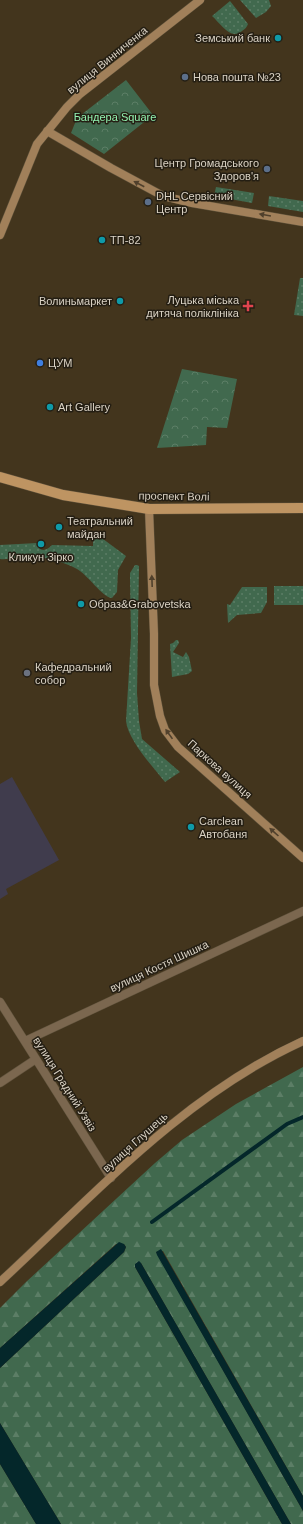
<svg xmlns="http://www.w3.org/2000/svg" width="303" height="1524" font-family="Arial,sans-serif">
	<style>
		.education { fill: #403c4d }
		.grass { fill: url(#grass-dots) }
		.forest { fill: url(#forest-firs) }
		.park { fill: url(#park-crowns) }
		.water { fill: #04272a }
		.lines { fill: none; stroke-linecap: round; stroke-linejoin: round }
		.stream { stroke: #04272a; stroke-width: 4 }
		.street-casing { stroke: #5e513b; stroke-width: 9 }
		.secondary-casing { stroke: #5e513b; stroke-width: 9 }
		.primary-casing { stroke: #5e513b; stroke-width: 11 }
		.street { stroke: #7b674f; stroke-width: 8 }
		.secondary { stroke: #a1805a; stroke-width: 8 }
		.primary { stroke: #be9462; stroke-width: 10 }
		.oneway { fill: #50402c }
		.culture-dot { fill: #0f9aa8; stroke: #241e13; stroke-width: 1.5 }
		.service-dot { fill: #5c6f8a; stroke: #241e13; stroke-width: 1.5 }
		.health-dot { fill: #e0444e; stroke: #241e13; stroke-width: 1.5 }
		.shop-dot { fill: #3f7fe0; stroke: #241e13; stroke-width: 1.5 }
		.worship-dot { fill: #6b7280; stroke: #241e13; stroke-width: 1.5 }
		.labels { text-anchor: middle; stroke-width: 3; stroke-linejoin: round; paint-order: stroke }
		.poi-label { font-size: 11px; fill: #dad2c4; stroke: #241e13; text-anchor: start }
		.street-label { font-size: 11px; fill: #dad2c4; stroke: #241e13 }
		.park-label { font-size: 11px; fill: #92f1b0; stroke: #241e13 }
	</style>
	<defs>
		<pattern id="grass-dots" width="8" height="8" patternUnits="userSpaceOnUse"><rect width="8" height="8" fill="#41694e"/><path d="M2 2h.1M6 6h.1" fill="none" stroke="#5c7e66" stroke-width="1.8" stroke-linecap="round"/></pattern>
		<pattern id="forest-firs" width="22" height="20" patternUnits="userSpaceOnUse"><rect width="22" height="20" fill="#41694e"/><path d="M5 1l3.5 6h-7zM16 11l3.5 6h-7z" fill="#5c7e66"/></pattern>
		<pattern id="park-crowns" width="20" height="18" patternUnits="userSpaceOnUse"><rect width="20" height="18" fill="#41694e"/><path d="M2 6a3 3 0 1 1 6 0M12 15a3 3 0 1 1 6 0" fill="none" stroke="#5c7e66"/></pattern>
	</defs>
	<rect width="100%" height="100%" fill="#43351d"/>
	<path class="education" d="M12,777l47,83 -53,29 2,5 -8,5v-115z"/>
	<path class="grass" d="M240,0h29l2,6 -5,6 -10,6z
		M230,1l18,23c-1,3 -3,5 -6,7 -11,10 -22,-8 -30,-15z
		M216,187l38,6 -2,10 -38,-7z
		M269,196l34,5v11l-35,-6z
		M300,278h3v38l-9,-1z
		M99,536l27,20 -8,14 -1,22 -5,6c-9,0 -25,-24 -35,-29 -15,-8 -35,-13 -52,-12 -8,0 -17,3 -25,2v-14l37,-2 2,5c4,4 9,1 13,-3l41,1v-6z
		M135,565h2l2,1 -2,127 2,28 3,18 38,33 -15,10c-12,-15 -37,-42 -39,-61l5,-83 -1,-59v-6z
		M274,586h29v19h-29z
		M242,587h25v15l-6,11 -24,2 -9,8 -1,-19 3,1z
		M176,640h2l1,3 -6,9 10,5 3,-5 3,5 3,14 -4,3 -16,3 -2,-33 3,-1z"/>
	<path class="forest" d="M303,1067v429l-140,-245 -7,1 147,259v13h-12l-150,-261 -6,4 147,257h-221l-61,-101v-55l124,-116 2,-5 -2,-3h-8l-116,104v-40l26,-26 129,-119 27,-23 54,-36z
		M0,1464l36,60h-36z"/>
	<path class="park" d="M126,80l27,35 -49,39 -33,-21 6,-15z
		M182,369l55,10 -10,49 -20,-1 -1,18 -49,3z"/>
	<path class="water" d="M119,1242l5,2 2,3 -2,5 -124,116v-20z
		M161,1249l142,247v15l-146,-256 -1,-3z
		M139,1261l2,2 150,261h-9l-147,-257v-3z
		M0,1423l61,101h-25l-36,-60z"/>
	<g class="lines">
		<path class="stream" d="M152,1222l135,-98 16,-7"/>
		<g class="street-casing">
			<path id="street" d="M0,1002l111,176
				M25,1041l278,-130
				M0,1083l36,-24"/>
		</g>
		<g class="secondary-casing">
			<path id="secondary" d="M47,131l64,37 52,28 29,7 111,19
				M0,235l37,-91 30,-37 13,-13 120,-94
				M149,509l5,125v51l6,31 5,14 13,17 125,111
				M0,1282c94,-87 184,-187 303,-241"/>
		</g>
		<g class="primary-casing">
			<path id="primary" d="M0,477l63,18 86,14 154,-1"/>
		</g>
		<use href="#street" class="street"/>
		<use href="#secondary" class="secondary"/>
		<use href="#primary" class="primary"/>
	</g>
	<defs><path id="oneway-solid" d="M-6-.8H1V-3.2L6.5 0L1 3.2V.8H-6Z"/></defs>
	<g class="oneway">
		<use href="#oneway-solid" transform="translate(139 184) rotate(-152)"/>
		<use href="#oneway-solid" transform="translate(265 215) rotate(-170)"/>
		<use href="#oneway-solid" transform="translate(152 581) rotate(-92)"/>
		<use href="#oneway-solid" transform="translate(169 734) rotate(-125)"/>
		<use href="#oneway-solid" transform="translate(274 832) rotate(-138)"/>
	</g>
	<g class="culture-dot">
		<circle cx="278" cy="38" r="4"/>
		<circle cx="102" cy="240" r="4"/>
		<circle cx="120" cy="301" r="4"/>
		<circle cx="50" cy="407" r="4"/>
		<circle cx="59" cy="527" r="4"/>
		<circle cx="41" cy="544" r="4"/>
		<circle cx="81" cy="604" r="4"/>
		<circle cx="191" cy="827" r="4"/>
	</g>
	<g class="service-dot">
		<circle cx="185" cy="77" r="4"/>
		<circle cx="267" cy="169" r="4"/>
		<circle cx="148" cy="202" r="4"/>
	</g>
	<path class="health-dot" d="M246 300h4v4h4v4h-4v4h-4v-4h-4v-4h4z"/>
	<circle class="shop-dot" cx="40" cy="363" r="4"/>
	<circle class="worship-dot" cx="27" cy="673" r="4"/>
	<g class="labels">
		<g class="poi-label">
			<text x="270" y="42" text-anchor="end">Земський банк</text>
			<text x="193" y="81">Нова пошта №23</text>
			<text x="259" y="167" text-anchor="end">Центр Громадського<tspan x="259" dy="13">Здоров'я</tspan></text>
			<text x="156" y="200">DHL Сервісний<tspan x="156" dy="13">Центр</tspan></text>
			<text x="110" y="244">ТП-82</text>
			<text x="239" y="304" text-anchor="end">Луцька міська<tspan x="239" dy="13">дитяча поліклініка</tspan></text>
			<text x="112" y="305" text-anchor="end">Волиньмаркет</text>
			<text x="48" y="367">ЦУМ</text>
			<text x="58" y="411">Art Gallery</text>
			<text x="67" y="525">Театральний<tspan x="67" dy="13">майдан</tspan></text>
			<text x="41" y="561" text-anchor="middle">Кликун Зірко</text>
			<text x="89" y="608">Образ&amp;Grabovetska</text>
			<text x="35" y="671">Кафедральний<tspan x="35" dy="13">собор</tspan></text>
			<text x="199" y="825">Carclean<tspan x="199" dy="13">Автобаня</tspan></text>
		</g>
		<g class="street-label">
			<text transform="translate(107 60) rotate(-39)" y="4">вулиця Винниченка</text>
			<text transform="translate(174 496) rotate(1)" y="4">проспект Волі</text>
			<text transform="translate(220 769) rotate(42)" y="4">Паркова вулиця</text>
			<text transform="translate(159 966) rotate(-25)" y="4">вулиця Костя Шишка</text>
			<text transform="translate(65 1084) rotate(58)" y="4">вулиця Градний Узвіз</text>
			<text transform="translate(135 1142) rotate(-42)" y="4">вулиця Глушець</text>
		</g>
		<g class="park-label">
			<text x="115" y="121">Бандера Square</text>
		</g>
	</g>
</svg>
